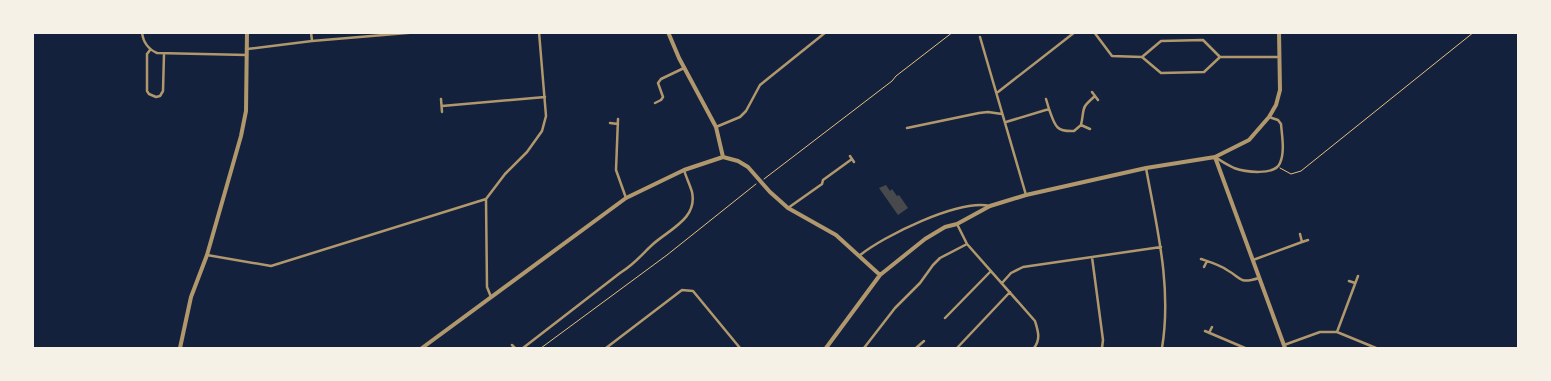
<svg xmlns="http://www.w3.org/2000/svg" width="1551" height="381" font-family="Arial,sans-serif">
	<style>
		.building { fill: #48494c }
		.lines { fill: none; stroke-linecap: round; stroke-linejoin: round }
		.path { stroke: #e5c07b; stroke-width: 1 }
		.minor { stroke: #b1986c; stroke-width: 2.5 }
		.tertiary { stroke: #b1986c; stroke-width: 4 }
	</style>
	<rect width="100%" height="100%" fill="#14213d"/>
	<path class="building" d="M886,185l4,6 2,-2 5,7 2,-1 9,13 -10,7 -19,-27z"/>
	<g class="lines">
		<path class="path" d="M1280,168l11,6 10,-3 173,-139
			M764,179l128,-98 4,-5 57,-44
			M541,348l126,-93 89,-71"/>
		<path class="minor" d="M142,32c1,11 6,17 15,21l90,2
			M311,32l1,9
			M1094,32l18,24 30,1 19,-16 42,-1 17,17h59
			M980,37l46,158
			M247,49l65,-8 107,-9
			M150,50l-3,4v37l2,3 7,3 4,-1 3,-5 1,-37
			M1142,57l19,16 43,-1 16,-15
			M998,92l77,-60
			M1092,92l6,8
			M441,99l1,13
			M1046,99l3,10
			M655,103l6,-3 2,-3 -5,-14 3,-4 23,-11
			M442,106l103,-9
			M618,119l-2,51 10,28
			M1006,122l43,-13c6,16 6,23 25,22l7,-6c4,-18 -1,-16 14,-29
			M610,123l8,1
			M1081,125l9,4
			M716,127l24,-10 6,-6 14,-26 66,-53
			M907,128l72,-15 9,-1 14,2
			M850,156l4,6
			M1217,158c5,4 11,7 17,10 11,4 41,8 46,-5 5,-11 2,-27 1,-39l-3,-4 -9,-3
			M1146,168c11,60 26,119 16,180
			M788,208l34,-24 1,-4 29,-21
			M957,224l10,20 68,77c3,10 6,18 -1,27
			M1300,234l2,8 6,-2
			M207,255l64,11 215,-67
			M859,256c24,-20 100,-57 131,-50
			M1092,257l11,83 -1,8
			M1201,259c9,3 19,6 26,11 16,9 12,14 32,8
			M1253,260l49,-18
			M1204,267l3,-6
			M1349,281l6,2
			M1002,283l9,-10 12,-6 138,-20
			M491,297l-4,-10 -1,-88 19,-25 22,-22 15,-21 4,-15 -7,-84
			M945,318l46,-47
			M1205,331l40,17
			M1337,332l21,-56
			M1209,333l3,-6
			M512,345l3,3
			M1284,345l36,-13h17l39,16
			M523,348l97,-75c16,-10 20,-17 32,-28 16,-15 46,-26 40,-53 -2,-7 -6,-15 -8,-22
			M606,348l76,-58 11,1 47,57
			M864,348l31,-40 25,-25 13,-18 7,-7 27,-14
			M916,348l8,-7
			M957,348l53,-56"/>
		<path class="tertiary" d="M668,32l11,26 37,69 7,30
			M1215,157l70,191
			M180,348l11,-51 16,-42 34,-119 5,-25 1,-79
			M422,348l204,-150 58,-28 39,-13 15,4 10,6 22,25 18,16 48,27 44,40
			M826,348l54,-73 45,-36 20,-12 12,-3 33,-18 36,-11 120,-27 69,-11 34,-17 20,-23 7,-12 4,-15 -1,-58"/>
	</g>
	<rect width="1551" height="381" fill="none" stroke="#f6f1e7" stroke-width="68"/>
</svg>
